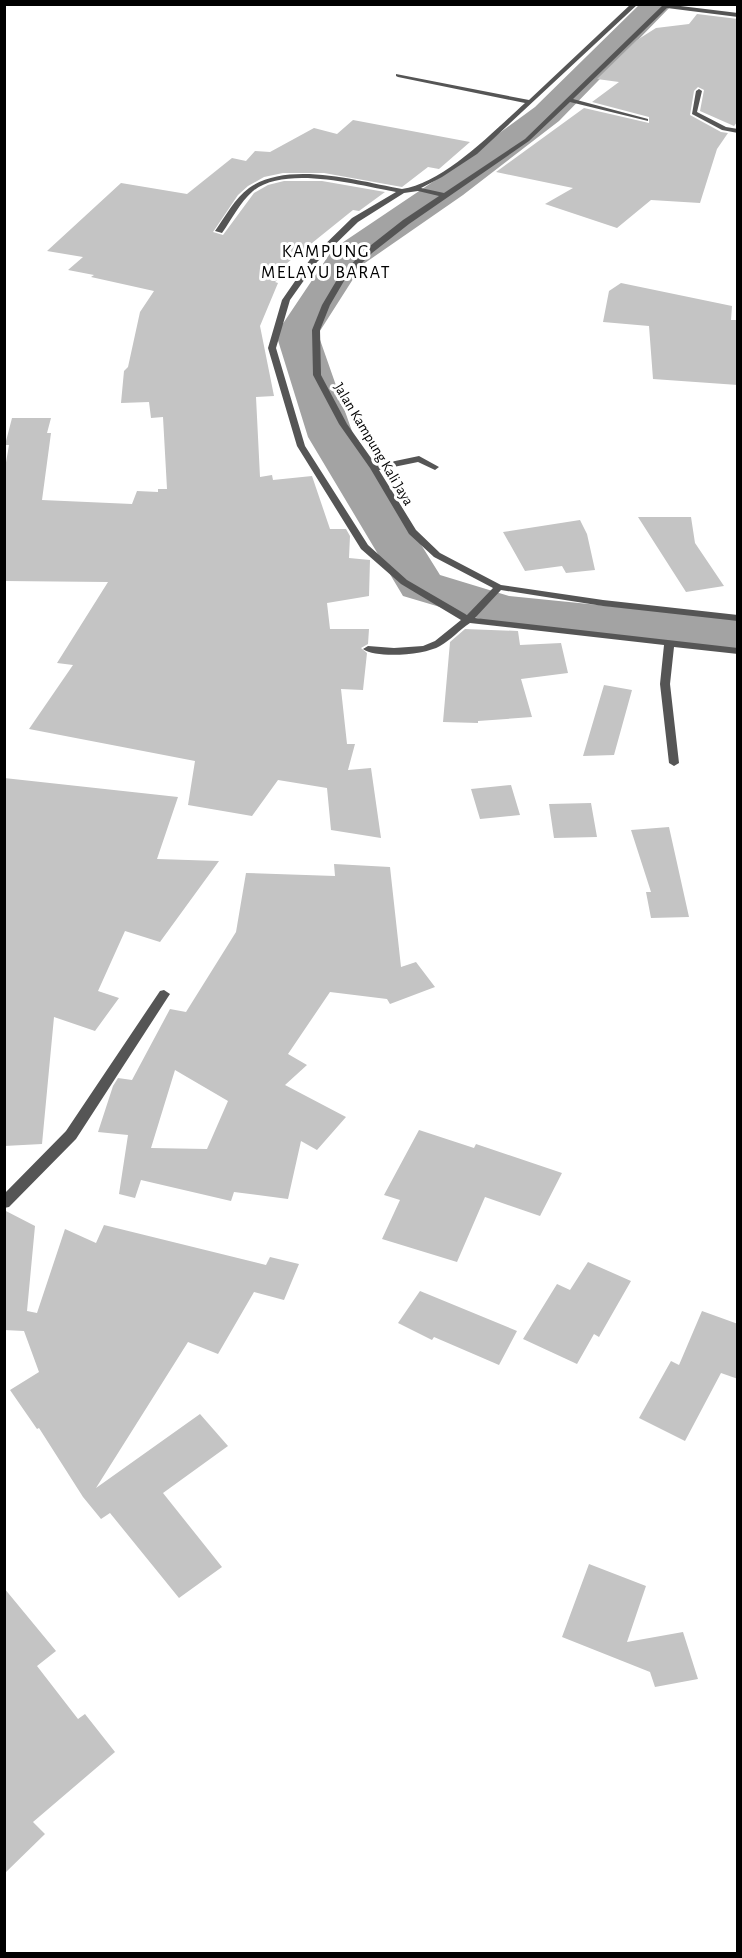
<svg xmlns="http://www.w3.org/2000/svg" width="742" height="1958" font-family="'Alegreya Sans',sans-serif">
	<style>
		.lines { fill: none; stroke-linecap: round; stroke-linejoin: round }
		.river { fill: #a3a3a3; fill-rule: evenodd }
		.building { fill: #c4c4c4; fill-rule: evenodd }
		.minor { fill: #555; fill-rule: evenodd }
		.labels { text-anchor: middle; stroke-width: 6; stroke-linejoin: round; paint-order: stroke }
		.far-street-label { font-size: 15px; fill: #000; stroke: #fff }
		.far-quarter-label { font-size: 18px; letter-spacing: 1.5px; fill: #000; stroke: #fff }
	</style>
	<rect width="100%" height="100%" fill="#fff"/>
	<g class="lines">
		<path class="river" d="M640,4h33l-114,117 -96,74 -101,70 -44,69 36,103 86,138 69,21 229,23v31l-234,-24 -101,-30 -95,-159 -32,-103 57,-85 104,-70 98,-72z"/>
	</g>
	<path class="building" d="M697,14l41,5v102l-4,5 -34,-15 4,-21 -6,-3 -4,4 -4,24 31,17 7,1 -11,16 -17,54 -49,-3 -34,28 -72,-24 28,-16 -77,-16 88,-64 65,15v-6l-57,-15 27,-20 -22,-3 40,-39 19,-12 33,-4z
		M353,120l117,22 -31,27 -11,-2 -26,20 -78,-14h-41l-19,4 -16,9 -10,9 -25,37 10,3 31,-42 14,-8 16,-4h38l63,11 -26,19 -6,-1 -77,62 9,2 -10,8 3,1 -18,43 14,70 -18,1 4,80 12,-2 1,5 39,-4 18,53h16l4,7 -1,22 21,2 -1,36 -42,7 3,26h39l-1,15 -7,4 6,5 -4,37 -22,-1 6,55h8l-7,26 23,-2 10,70 -50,-8 -4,-42 -49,-8 -26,36 -64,-11 7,-44 -166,-32 44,-64 -16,-2 51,-81 -104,-1v-107l5,-29h-4l7,-27h39l-4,15h4l-9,67 90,4 5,-13 21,1v-3h9l-4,-72 -12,1 -2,-16 -28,1 3,-32 4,-4 12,-55 14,-21 -63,-14 3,-2 -26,-5 15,-13 -36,-6 74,-68 66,11 45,-36 14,3 9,-10 15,1 44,-24 23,6z
		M621,283l111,23 -1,14h7v65l-85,-6 -4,-53 -46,-4 6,-31z
		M638,517h53l4,26 29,43 -38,6z
		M580,520l7,14 8,36 -29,3 -4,-7 -37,5 -22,-39z
		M465,629l53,2 2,14 41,-2 7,30 -47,6 11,38 -54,4v2l-35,-1 7,-80z
		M604,685l28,5 -18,65 -31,1z
		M4,778l174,19 -21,62 62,2 -59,81 -35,-11 -27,60 21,7 -24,33 -41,-14 -12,127 -38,2z
		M511,785l9,30 -40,4 -9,-30z
		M591,803l6,34 -43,1 -5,-34z
		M669,827l20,90 -38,1 -5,-26h5l-20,-62z
		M334,864l56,3 11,100 15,-5 19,25 -45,17 -3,-5 -57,-7 -42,62 19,11 -22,20 61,32 -29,33 -16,-9 -13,58 -54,-7 -3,9 -90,-21 -6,18 -16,-4 9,-59 -30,-3 15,-46 5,-8 14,2 38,-71 16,3 50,-80 10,-59 89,3zM175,1070l53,31 -21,48 -56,-1z
		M419,1130l55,18 2,-4 86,29 -22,43 -55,-19 -28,65 -75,-23 18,-39 -16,-5z
		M4,1210l31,16 -8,85 10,2 28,-84 31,14 8,-18 162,40 4,-8 29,7 -15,36 -30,-8 -36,62 -30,-12 -92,146 104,-74 28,32 -65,47 59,74 -43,31 -69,-85 -9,6 -18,-22 -44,-69 -2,1 -27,-39 29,-18 -15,-41 -20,-1z
		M588,1262l43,19 -32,56 -5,-3 -17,30 -54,-25 34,-55 13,6z
		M420,1291l97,40 -18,34 -65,-28 -2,3 -34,-17z
		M702,1311l36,13v55l-17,-6 -36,68 -46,-23 32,-57 8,4z
		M589,1564l57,22 -19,56 56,-10 15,47 -43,8 -5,-15 -88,-35z
		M4,1588l52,63 -19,15 41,53 7,-5 30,38 -82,70 12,12 -41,40z"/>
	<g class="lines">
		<path class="minor" d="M631,4h7l-161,150 -35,23 -21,11 23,5 81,-54 139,-135 74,9v4l-71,-9 -94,91 75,20v2l-78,-19 -41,39 -120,83 -37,29 -28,28 -14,24 -10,25 1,45 26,49 29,41 43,-9 20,11 -4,3 -17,-8 -39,8 37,60 24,23 61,32 102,15 135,15v6l-135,-15 -102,-16 -26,28 263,30v6l-64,-7 -4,37 9,79 -5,3 -5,-3 -9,-79 4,-39 -194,-22c-11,7 -19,17 -30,23 -15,9 -63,13 -77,3l5,-3 26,2 29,-2 12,-5 26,-21 -60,-36 -40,-35 -64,-103 -29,-98 14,-48 29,-42 41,-40 44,-26c-39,-7 -110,-27 -143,-1 -13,11 -21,28 -31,42l-7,-2c10,-14 20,-33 34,-43 39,-28 110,-7 153,1 41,-5 93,-59 123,-86l-127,-26 -2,-1v-2l133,26zM418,191l21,5 -36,24 -37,29 -28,29 -16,27 -10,25 1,45 26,49 31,44 39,66 25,23 59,31 -26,27 -60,-35 -39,-35 -63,-99 -29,-98 14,-48 27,-38 41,-40 46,-29z
			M699,89l3,2 -5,21 29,15 12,2v4l-16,-3 -30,-16 4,-23z
			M164,990l6,4 -2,3 -92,142 -67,68 -5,1v-14l62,-63 94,-140z"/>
	</g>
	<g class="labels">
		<g class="far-street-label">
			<text transform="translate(374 444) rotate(59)" y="5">Jalan Kampung Kali Jaya</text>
		</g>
		<g class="far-quarter-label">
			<text x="326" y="257">KAMPUNG<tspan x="326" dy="21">MELAYU BARAT</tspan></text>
		</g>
	</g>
	<rect width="742" height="1958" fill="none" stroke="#000000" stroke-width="12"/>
</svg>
